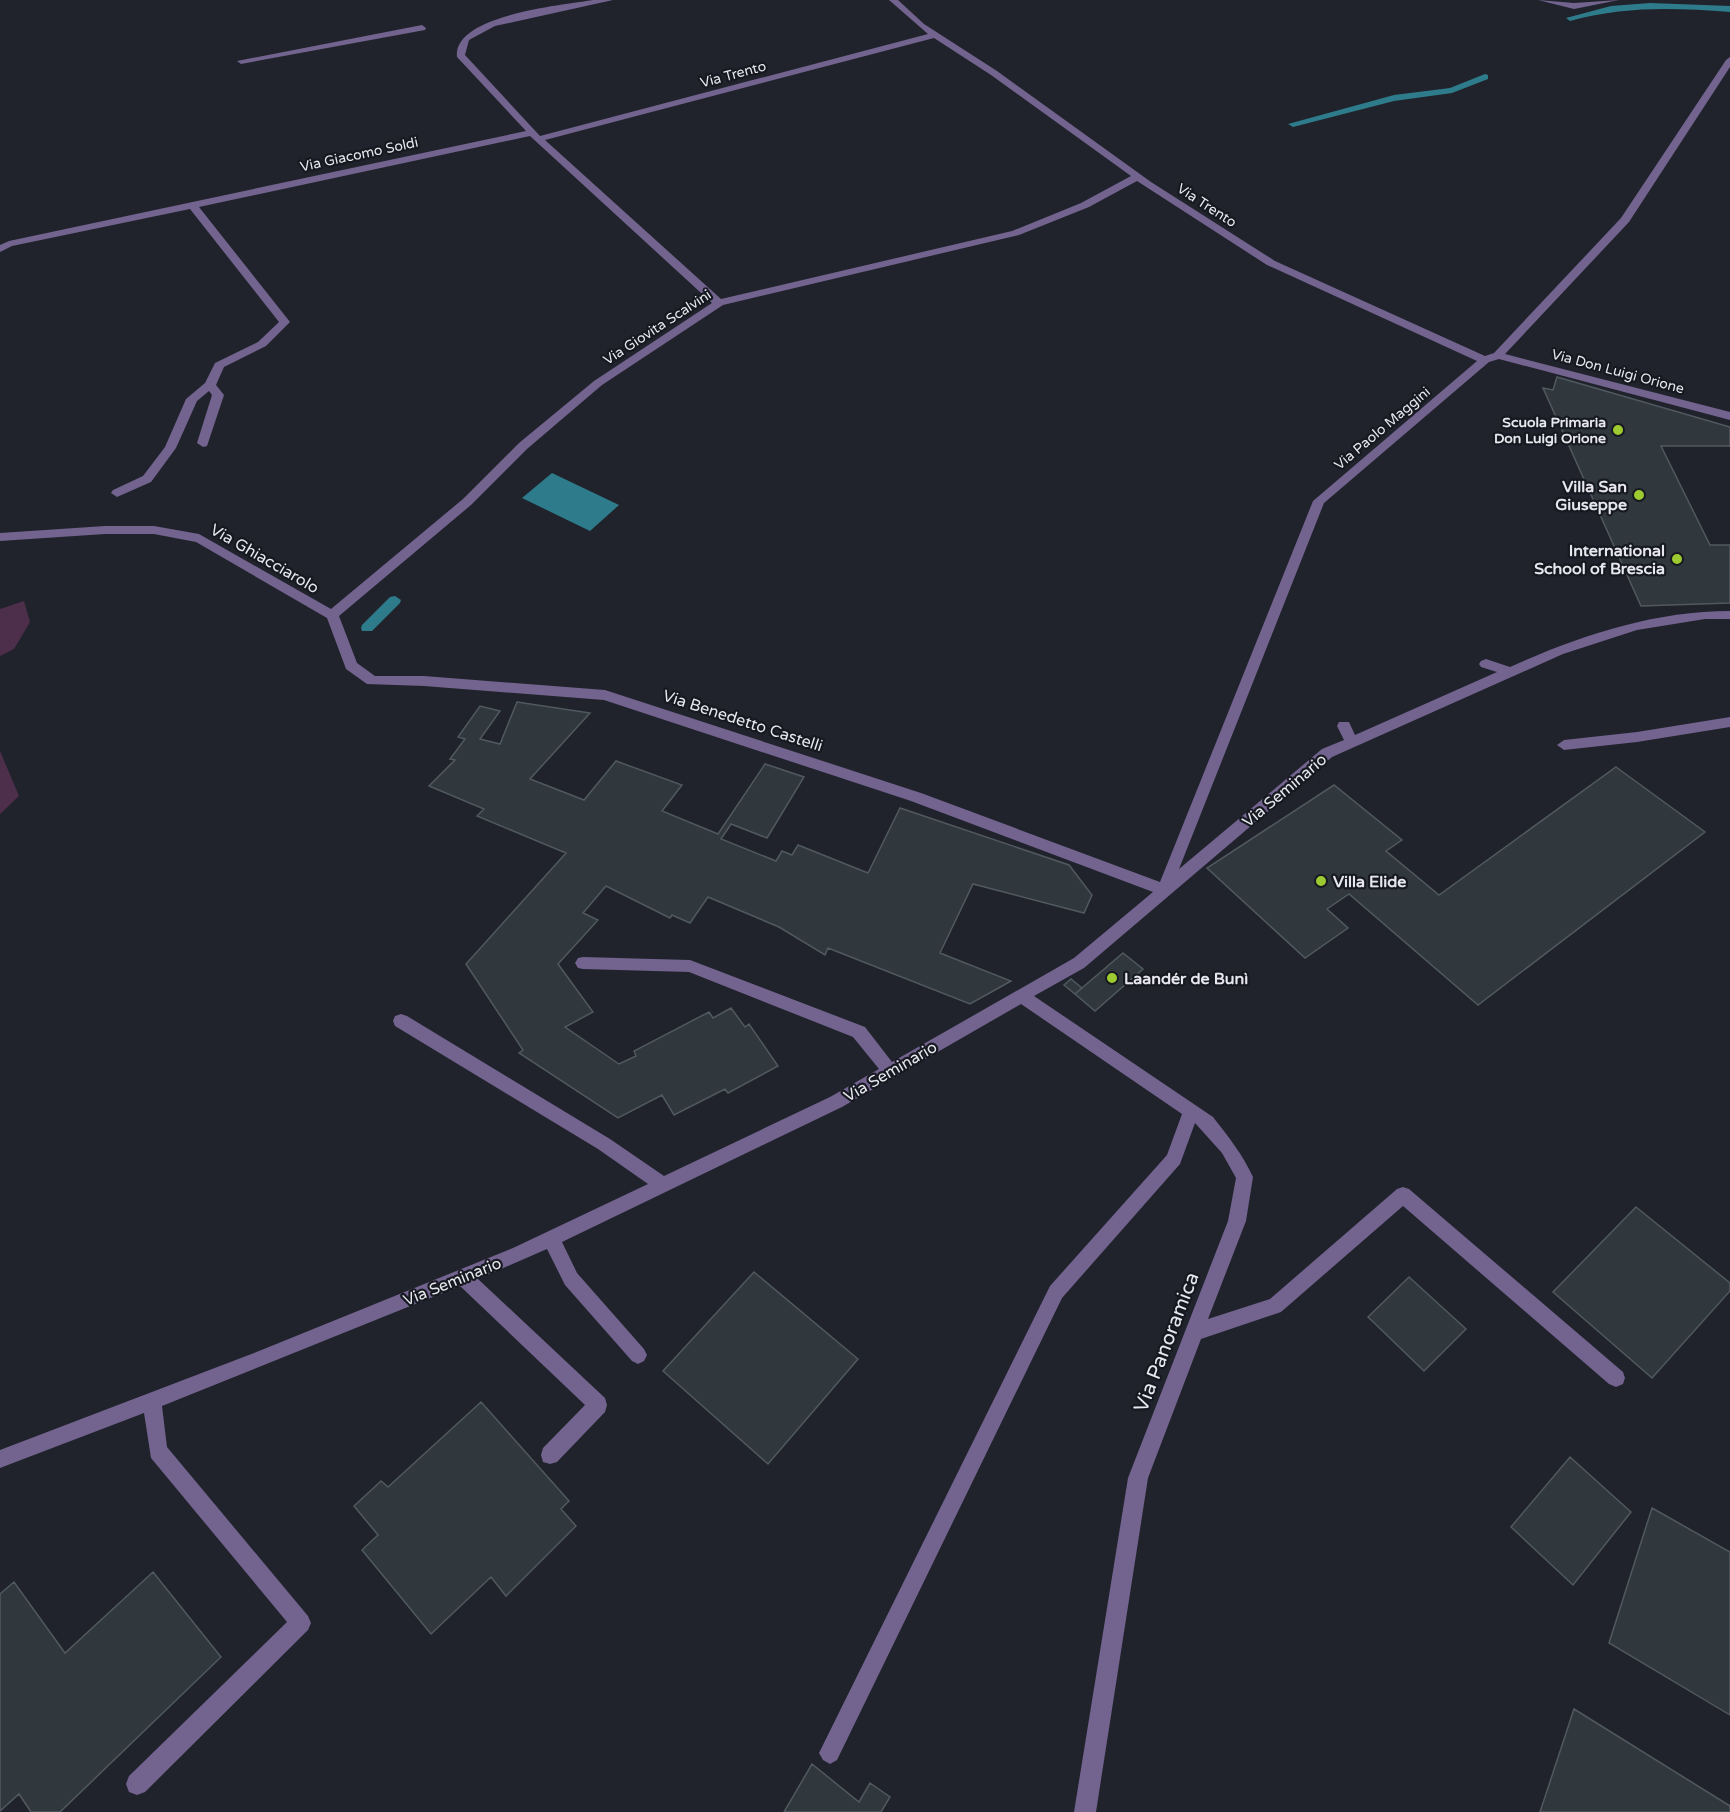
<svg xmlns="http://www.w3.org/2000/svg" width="1730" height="1812" font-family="'Varela Round',sans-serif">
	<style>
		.green { fill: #4d2f4b }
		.water { fill: #2e7c8b }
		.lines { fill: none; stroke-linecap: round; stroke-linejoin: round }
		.stream { fill: #2e7c8b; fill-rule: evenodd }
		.building { fill: #30383e; stroke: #515960; stroke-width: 1.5 }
		.minor { fill: #72638f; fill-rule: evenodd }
		.poi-dot { fill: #9dca30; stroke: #171921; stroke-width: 2 }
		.labels { text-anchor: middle; stroke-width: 4.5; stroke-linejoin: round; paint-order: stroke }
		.far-street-label { font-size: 14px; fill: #e7e8ee; stroke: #171921 }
		.far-poi-label { font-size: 14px; font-weight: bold; fill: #e7e8ee; stroke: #171921; text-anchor: end }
		.poi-label { font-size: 16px; font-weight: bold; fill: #e7e8ee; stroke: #171921; text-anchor: end }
		.street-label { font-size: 16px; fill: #e7e8ee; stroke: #171921 }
		.near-street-label { font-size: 20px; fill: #e7e8ee; stroke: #171921 }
	</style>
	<rect width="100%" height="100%" fill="#20232b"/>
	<path class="green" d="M24,601l6,21 -16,27 -14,7v-47z
		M0,751l19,45 -19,18z"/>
	<path class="water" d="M552,473l67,32 -29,26 -68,-33z"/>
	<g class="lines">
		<path class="stream" d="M1650,3l80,3v6c-57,-4 -104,-6 -160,9l-4,-3 45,-12z
			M1485,74l3,1v4l-36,14 -58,8 -101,26 -5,-3 106,-29 56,-7z
			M395,596l6,4 -1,3 -28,28h-10l-1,-3 1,-3 28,-28z"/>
	</g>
	<path class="building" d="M1557,377l173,50v19h-69l49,99h20v58l-89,3 -98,-218 10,2z
		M517,702l73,11 -60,66 54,21 32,-39 66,24 -20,26 56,23 47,-70 39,13 -37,61 -36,-14 -10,15 55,22 6,-10 10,4 6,-10 70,28 32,-65 169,57 23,30 -8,18 -111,-29 -33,69 71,28 -41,23 -142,-56 -3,7 -46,-28 -71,-30 -18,26 -18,-8 -2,3 -64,-32 -23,27 15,7 -40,44 35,48 -28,15 54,37 17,-8 -2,-5 75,-39 4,6 18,-10 14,19 4,-3 29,42 -50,27 -3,-4 -51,26 -12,-20 -44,23 -99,-65 4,-3 -57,-86 100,-111 -89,-37 7,-7 -55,-23 26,-26 -5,-1 15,-20 -7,-2 22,-31 20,5 -20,28 20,5z
		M1616,767l89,65 -227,173 -129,-111 -22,15 21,19 -43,30 -98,-90 127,-83 68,55 -16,11 53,44z
		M1123,953l20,16 -48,42 -20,-17z
		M1071,979l11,9 -7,6 -11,-9z
		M1636,1207l94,76v8l-78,87 -99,-86z
		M754,1272l104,87 -90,105 -105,-93z
		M1409,1277l57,52 -42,42 -56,-54z
		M481,1402l88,99 -8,8 15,17 -70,70 -15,-19 -60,57 -69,-84 16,-15 -24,-29 27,-25 7,6z
		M1570,1457l61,55 -58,73 -62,-58z
		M1652,1508l78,44v163l-121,-72z
		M153,1572l68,85 -161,155h-29l-12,-18 -19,17v-217l14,-12 51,71z
		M1574,1709l156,97v6h-190z
		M812,1764l47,38 11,-19 20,14 -9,15h-97z"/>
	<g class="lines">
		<path class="minor" d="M593,0h20l-118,26 -26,14 -4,15 75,81 388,-102 -39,-34h9l26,24 73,47 154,111 124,79 210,95 9,-3 127,-135 105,-158 4,-3v10l-101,155 -124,132 225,58v8l-231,-61 -10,3 -165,141 -145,366 143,-120 22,-9 -7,-14 2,-4h10l6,13 142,-63 -16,-5 -2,-3 2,-3 5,-2 24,8c69,-31 143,-56 220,-56v8h-25l-68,11 -74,24 -231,103 -248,211 -50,28 179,121c15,19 30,38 40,60l-7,44 -38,98 62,-20 127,-110 6,-2 6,2 214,183 2,6 -2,6 -7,3 -7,-3 -206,-178 -122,106 -80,27 -53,139 -52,334h-22l54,-334 100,-257 8,-43 -14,-25 -27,-30 -15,41 -118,134 -225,462 -7,4 -7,-4 -4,-7 231,-467 117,-131 15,-41 -161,-110 -179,103 -280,135 15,31 67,76 3,6 -3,6 -6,3 -6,-3 -67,-76 -18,-36 -69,30 127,119 2,7 -2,7 -48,50 -7,2 -7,-2 -2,-7 2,-7 42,-43 -125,-119 -298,120 5,41 141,169 3,7 -3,7 -163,162 -8,3 -8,-3 -3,-8 3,-8 158,-154 -136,-164 -7,-45 -144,55v-18l259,-99 254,-103 135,-64 -50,-35 -203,-123 -2,-5 2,-5 6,-2 6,2 203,123 54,37 166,-79 49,-28 -26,-32 -164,-65 -106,-3 -5,-1 -3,-5 3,-5 5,-1 107,3 175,67 27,35 182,-104 79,-66 -242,-91 -307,-101 -180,-14 -57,-2 -21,-15 -19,-51 -131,-76 -42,-8h-49l-105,7v-8l105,-7h49l45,8 132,75 132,-110 56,-56 75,-62 118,-78 -182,-167 -331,71 91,115 -24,24 -42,21 -8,18 8,10 -17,51 -4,1 -6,-4 15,-48 -3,-4 -12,10 -21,47 -25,34 -34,15 -6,-4 2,-3 30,-14 22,-29 21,-48 19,-16 10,-20 43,-21 21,-20 -89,-113 -178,37 -12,6v-7l9,-4 517,-110 -69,-74c-5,-42 106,-52 136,-57zM934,38l57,37 140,101 -50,27 -69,28 -291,68 -176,-159zM1137,181l130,84 210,96 -164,140 -153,381 -239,-89 -316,-103 -181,-14h-49l-18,-13 -18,-47 132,-111 56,-56 75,-64 121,-80 296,-70 70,-28z
			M1538,0l36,3 45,-3 -45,9z
			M422,25l4,3 -1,2 -184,34 -4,-3z
			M1730,717v10l-93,15 -73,8 -7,-5 7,-5 73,-8z"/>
	</g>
	<g class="poi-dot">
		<circle cx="1618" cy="430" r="6"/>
		<circle cx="1639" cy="495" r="6"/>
		<circle cx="1677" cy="559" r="6"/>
		<circle cx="1321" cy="881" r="6"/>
		<circle cx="1112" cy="978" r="6"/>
	</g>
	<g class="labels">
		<g class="far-street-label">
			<text transform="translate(733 74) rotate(-15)" y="5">Via Trento</text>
			<text transform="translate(359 154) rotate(-12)" y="5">Via Giacomo Soldi</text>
			<text transform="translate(1207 205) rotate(33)" y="5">Via Trento</text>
			<text transform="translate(657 327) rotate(-33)" y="5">Via Giovita Scalvini</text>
			<text transform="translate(1618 371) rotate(15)" y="5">Via Don Luigi Orione</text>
			<text transform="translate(1382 428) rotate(-40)" y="5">Via Paolo Maggini</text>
		</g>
		<g class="far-poi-label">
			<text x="1606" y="427">Scuola Primaria<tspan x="1606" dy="16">Don Luigi Orione</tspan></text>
		</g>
		<g class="poi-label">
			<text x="1627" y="492">Villa San<tspan x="1627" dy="18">Giuseppe</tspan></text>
			<text x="1665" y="556">International<tspan x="1665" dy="18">School of Brescia</tspan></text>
			<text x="1333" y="887" text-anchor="start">Villa Elide</text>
			<text x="1124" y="984" text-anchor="start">Laandér de Bunì</text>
		</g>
		<g class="street-label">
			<text transform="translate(265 558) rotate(30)" y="6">Via Ghiacciarolo</text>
			<text transform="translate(743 720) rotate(18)" y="6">Via Benedetto Castelli</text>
			<text transform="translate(1284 790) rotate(-40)" y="6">Via Seminario</text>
			<text transform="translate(890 1071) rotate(-30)" y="6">Via Seminario</text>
			<text transform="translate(452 1281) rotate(-22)" y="6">Via Seminario</text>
		</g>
		<g class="near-street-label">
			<text transform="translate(1166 1342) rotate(-69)" y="7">Via Panoramica</text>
		</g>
	</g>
</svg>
